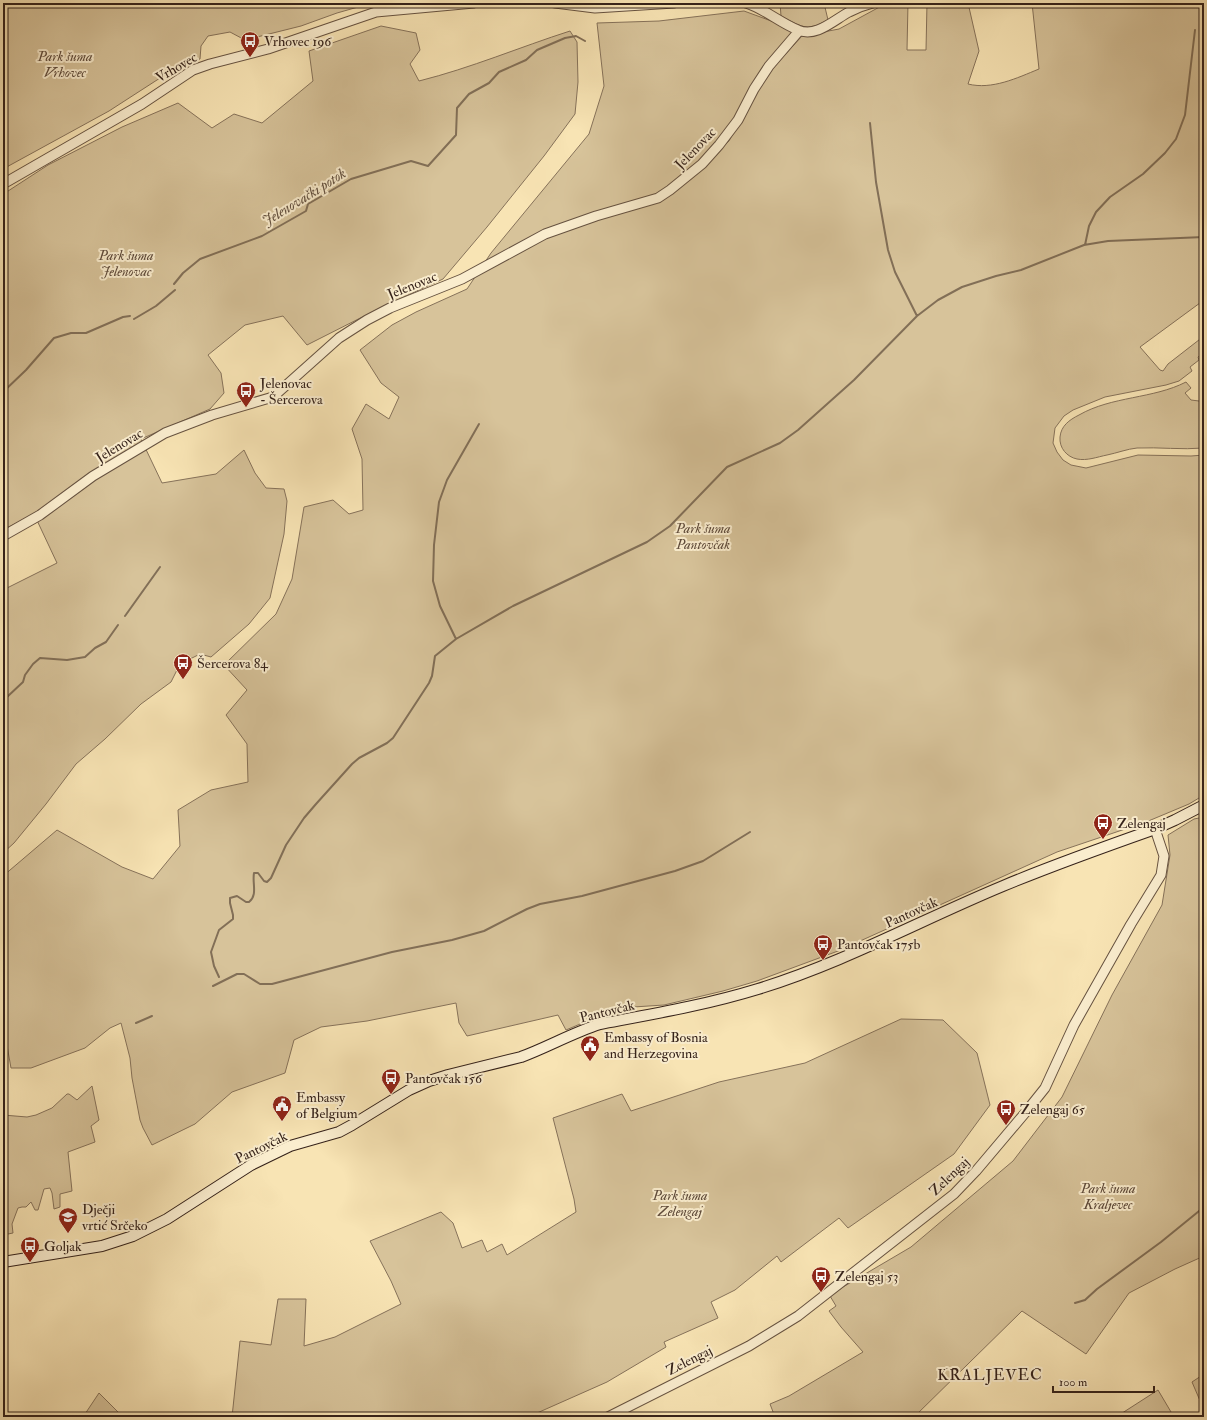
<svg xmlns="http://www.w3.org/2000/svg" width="1207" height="1420" font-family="'IM FELL Double Pica',serif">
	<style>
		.green { fill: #d7c39a; stroke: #86725a }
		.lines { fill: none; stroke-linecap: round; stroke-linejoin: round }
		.stream { stroke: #826f57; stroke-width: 2 }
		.tertiary-casing { stroke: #665240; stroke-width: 11 }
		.secondary-casing { stroke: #35221a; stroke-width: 12 }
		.tertiary { stroke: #faedce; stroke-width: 9 }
		.secondary { stroke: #faedce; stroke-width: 10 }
		.labels { text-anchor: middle; stroke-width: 4; stroke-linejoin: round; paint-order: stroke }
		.poi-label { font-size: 14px; fill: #35221a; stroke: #faedce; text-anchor: start }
		.park-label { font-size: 14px; font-style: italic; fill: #5e4a3a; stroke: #faedce }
		.street-label { font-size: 14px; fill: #35221a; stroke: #faedce }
		.water-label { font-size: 15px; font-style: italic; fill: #624f3e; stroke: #faedce }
		.quarter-label { font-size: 16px; letter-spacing: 1px; fill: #35221a; stroke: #faedce }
	</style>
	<rect width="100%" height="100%" fill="#f8e4b4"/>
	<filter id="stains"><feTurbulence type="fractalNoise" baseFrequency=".005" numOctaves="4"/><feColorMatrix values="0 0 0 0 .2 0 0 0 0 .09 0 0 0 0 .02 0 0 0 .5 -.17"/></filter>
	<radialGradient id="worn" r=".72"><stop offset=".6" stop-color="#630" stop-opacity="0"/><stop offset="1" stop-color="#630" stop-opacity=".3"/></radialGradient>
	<path class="green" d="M3,3h369l-35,10 -36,13 -56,14 -15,-8 -22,4 -7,10 -1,13 -26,10 -65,42 -106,58z
		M780,3h44l4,17c-24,12 -25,7 -47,-4z
		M891,3h17l-1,47h19l1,-47h18v2h2v-2h21l11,48 -11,33c24,6 49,-6 71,-15l-7,-66h172v297l-64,47 20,23 3,1 5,-7 36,-28v16l-6,5 1,3 -9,7 2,4 -13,10 -13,4 -61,12 -32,13 -9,6 -9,12 -2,15 4,9 6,8 8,5 15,3 52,-13 53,1 13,-1v340l-15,9 -43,18 -89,30 -219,99 -81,30 -34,10 -59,14 -46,3 -52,22 -8,-15 -91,21 -8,-13 -3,-20 -89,18 -46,6 -27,13 -9,33 -53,19 -37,32 -43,21 -9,-17 -3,-8 -8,-42 -2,-20 -9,-35 -11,5 -25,20 -54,20h-20l-8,-45v-147l54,-46 65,37 31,12 27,-33 -2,-36 33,-20 37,-8 -1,-38 -21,-29 21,-25 -23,-25 52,-51 16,-35 12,-72 29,-7 16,14 14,-4 -1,-51 -10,-30 14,-25 23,15 10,-22 -18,-14 -21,-33 32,-25 24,-13 51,-23 24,-36 98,-119 15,-48 -7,-63 62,-2 85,-10 41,15 8,6 -53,80 -34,44 -45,37 -91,35 90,-29 47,-37 22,-21 19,-36 23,-35 31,-34 37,-7 46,-25z
		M381,26l35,7 4,17 -10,14 9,17c52,-13 101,-34 151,-50l7,11 1,40 -3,32 -31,42 -57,71 -44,52 -59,27 -77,39 -24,-29 -38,9 -37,30 13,18 3,20 -14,16 -69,30 21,44 54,-9 28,-24 11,23 11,15 18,1 3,12 -3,33 -14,64 -21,26 -38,33 -11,-3 -20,10 -9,18 -30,22 -36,35 -29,25 -30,40 -32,39 -11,10v-263l54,-27 -23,-49 -31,16v-321h1l1,-16 43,-28 74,-38 56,-24 34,25 22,-14 28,9 51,-42 -4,-30z
		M1186,382l5,6 -6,5 6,7 8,1 5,6v41c-22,2 -45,-1 -67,0 -10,1 -20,5 -30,7 -10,2 -20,6 -30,4 -10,-2 -18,-11 -17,-22 1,-11 9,-17 19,-22 33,-19 74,-16 107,-33z
		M1204,817v439l-29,13 -46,24 -43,61 -64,-43 -108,106h-139l-5,-13 19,-8 74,-44 -22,-25 -12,-16 7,-5 -6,-10 13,-9 68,-40 102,-86 49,-64 50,-102 50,-90 8,-50 -2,-20 26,-16z
		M901,1019l42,1 34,33 13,52 -36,49 -106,74 -9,-10 -58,44 -4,-6 -42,34 -24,12 7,16 -54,24 2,5 -59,35 -79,35h-296l8,-76 31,4 7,-46h28l-2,47 31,-9 66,-33 -10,-23 -21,-40 71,-29 12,11 9,25 20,-8 5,12 15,-8 5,11 69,-43 -2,-13 -21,-81 69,-24 9,17 88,-29 86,-19z
		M92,1086l7,34 -8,6 4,16 -27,10 4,39 -12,3v13l-6,2 -2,-16 -2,-5 -6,1 -6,21h-3l-4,-8 -5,5h-4l-4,1 -6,16 1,9 -10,2v-120l24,2 9,-2 16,-7 15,-14h2l8,6z
		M1204,1374v36l-12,-28z
		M1158,1390l16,27h-58z
		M99,1393l24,24h-40z"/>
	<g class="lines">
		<path class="stream" d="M870,123l6,59 12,68 7,22 22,44
			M1085,245l4,-19 7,-14 14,-15 33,-23 22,-21 11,-14 9,-24 10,-85
			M174,284l9,-11 17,-14 62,-23 44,-25 2,-7 43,-25 60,-18 17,5 28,-31 1,-27 12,-14 20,-11 10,-11 27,-12 11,-10 28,-12 11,-2 9,5
			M134,319l22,-13 19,-16
			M3,392l23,-22 28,-32 17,-5h15l37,-16 7,-1
			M125,616l35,-49
			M456,639l-16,-33 -7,-25 1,-36 5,-43 8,-22 32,-56
			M3,698l4,-1 16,-15 2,-7 8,-11 7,-6 27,2 18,-3 10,-9 11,-6 12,-17
			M219,977l-5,-11 -3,-14 8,-22 14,-11v-4l-3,-12v-5l7,-2 9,6h3c9,-7 3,-19 5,-29h4l6,8 3,1 4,-4 15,-33 18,-27 12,-14 36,-40 7,-6 28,-15 6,-5 36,-55 3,-7 3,-20 21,-17 57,-33 134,-64 23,-16 57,-59 53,-24 18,-13 56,-50 63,-64 21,-16 24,-13 34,-11 25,-6 63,-25 24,-4 96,-4
			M213,986l24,-12h7l16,10h12l120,-32 60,-12 32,-9 43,-22 13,-5 42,-8 93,-25 28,-10 47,-29
			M136,1023l16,-7
			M1075,1303l10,-3 12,-11 64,-47 43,-35"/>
		<g class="tertiary-casing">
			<path id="tertiary" d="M555,3l40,5 79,-5
				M746,3c19,6 34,20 52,27 18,8 36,-10 51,-18 8,-4 16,-7 24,-9
				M3,184l139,-80 51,-34 17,-6 58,-15 108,-37 98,-9
				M3,536l37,-21 53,-39 72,-43 47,-18 61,-18 66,-59 28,-18 23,-12 72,-29 83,-45 51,-18 62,-18 12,-8 32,-26 17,-19 19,-25 16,-31 15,-23 30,-35
				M608,1417l141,-71 49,-30 156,-122 22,-23 49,-58 20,-25 29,-63 57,-101 30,-49 3,-19 -9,-27"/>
		</g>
		<g class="secondary-casing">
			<path id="secondary" d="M3,1262l99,-16 31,-10 34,-17 84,-54 39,-19 49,-14 13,-7 57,-35 20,-9 19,-6 73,-18c27,-10 51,-24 79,-33 53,-10 106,-19 158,-35 85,-26 163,-69 245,-103 50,-21 101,-39 152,-57l20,-9 29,-15"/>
		</g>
		<use href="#tertiary" class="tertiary"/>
		<use href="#secondary" class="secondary"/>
	</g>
	<defs>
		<g id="bus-pin" transform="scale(1)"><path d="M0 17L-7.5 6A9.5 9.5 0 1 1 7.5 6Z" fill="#8f2418" stroke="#faedce"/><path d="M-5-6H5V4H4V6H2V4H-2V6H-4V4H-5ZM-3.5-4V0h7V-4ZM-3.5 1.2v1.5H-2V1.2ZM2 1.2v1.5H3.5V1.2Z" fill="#fff"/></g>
		<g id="civic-pin" transform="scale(1)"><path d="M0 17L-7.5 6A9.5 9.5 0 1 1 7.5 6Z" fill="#8f2418" stroke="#faedce"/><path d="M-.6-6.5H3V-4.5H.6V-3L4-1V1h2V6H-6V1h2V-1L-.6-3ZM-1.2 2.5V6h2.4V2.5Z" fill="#fff"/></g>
		<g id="school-pin" transform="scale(1)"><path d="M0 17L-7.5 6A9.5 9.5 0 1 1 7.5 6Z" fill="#8f2418" stroke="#faedce"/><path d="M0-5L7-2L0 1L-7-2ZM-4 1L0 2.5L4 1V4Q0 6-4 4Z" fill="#fff"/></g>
	</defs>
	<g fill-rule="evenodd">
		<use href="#bus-pin" x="250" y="41"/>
		<use href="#bus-pin" x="246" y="391"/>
		<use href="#bus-pin" x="183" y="663"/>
		<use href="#bus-pin" x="1103" y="823"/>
		<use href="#bus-pin" x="823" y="944"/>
		<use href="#civic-pin" x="590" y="1045"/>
		<use href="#bus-pin" x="391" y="1078"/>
		<use href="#civic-pin" x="282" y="1105"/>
		<use href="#bus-pin" x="1006" y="1109"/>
		<use href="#school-pin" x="68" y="1217"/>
		<use href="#bus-pin" x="30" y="1246"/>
		<use href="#bus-pin" x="821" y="1276"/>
	</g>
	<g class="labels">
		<g class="poi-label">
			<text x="264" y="46">Vrhovec 196</text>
			<text x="260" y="388">Jelenovac<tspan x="260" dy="16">- Šercerova</tspan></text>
			<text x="197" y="668">Šercerova 84</text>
			<text x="1117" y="828">Zelengaj</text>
			<text x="837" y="949">Pantovčak 175b</text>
			<text x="604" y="1042">Embassy of Bosnia<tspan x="604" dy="16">and Herzegovina</tspan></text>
			<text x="405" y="1083">Pantovčak 156</text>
			<text x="296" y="1102">Embassy<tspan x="296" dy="16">of Belgium</tspan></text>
			<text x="1020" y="1114">Zelengaj 65</text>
			<text x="82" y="1214">Dječji<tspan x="82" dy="16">vrtić Srčeko</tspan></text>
			<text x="44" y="1251">Goljak</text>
			<text x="835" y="1281">Zelengaj 53</text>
		</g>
		<g class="park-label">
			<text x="65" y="61">Park šuma<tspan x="65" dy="16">Vrhovec</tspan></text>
			<text x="126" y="260">Park šuma<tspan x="126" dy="16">Jelenovac</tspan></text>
			<text x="703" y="533">Park šuma<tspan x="703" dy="16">Pantovčak</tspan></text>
			<text x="1108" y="1193">Park šuma<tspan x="1108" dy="16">Kraljevec</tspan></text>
			<text x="680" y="1200">Park šuma<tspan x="680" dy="16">Zelengaj</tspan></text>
		</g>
		<g class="street-label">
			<text transform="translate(176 67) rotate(-30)" y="5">Vrhovec</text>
			<text transform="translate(695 148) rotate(-46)" y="5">Jelenovac</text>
			<text transform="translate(412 285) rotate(-22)" y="5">Jelenovac</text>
			<text transform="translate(119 445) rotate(-31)" y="5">Jelenovac</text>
			<text transform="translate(911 912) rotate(-24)" y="5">Pantovčak</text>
			<text transform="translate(607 1011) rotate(-14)" y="5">Pantovčak</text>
			<text transform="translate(261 1147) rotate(-26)" y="5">Pantovčak</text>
			<text transform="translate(949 1176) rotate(-44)" y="5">Zelengaj</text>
			<text transform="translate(689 1360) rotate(-27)" y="5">Zelengaj</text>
		</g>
		<g class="water-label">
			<text transform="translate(304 197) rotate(-32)" y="5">Jelenovački potok</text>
		</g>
		<g class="quarter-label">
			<text x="990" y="1380">KRALJEVEC</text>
		</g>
	</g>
	<rect width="1207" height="1420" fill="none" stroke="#f8e4b4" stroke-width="16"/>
	<rect x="4" y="4" width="1199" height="1412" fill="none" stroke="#35221a" stroke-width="2"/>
	<rect x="8" y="8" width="1191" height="1404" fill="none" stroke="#35221a"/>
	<path d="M1053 1386v6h101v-6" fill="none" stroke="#35221a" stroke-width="2"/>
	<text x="1059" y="1386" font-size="12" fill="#35221a" stroke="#faedce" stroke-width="3" paint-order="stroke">100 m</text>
	<rect width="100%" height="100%" filter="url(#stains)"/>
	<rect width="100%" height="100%" fill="url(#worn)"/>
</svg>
